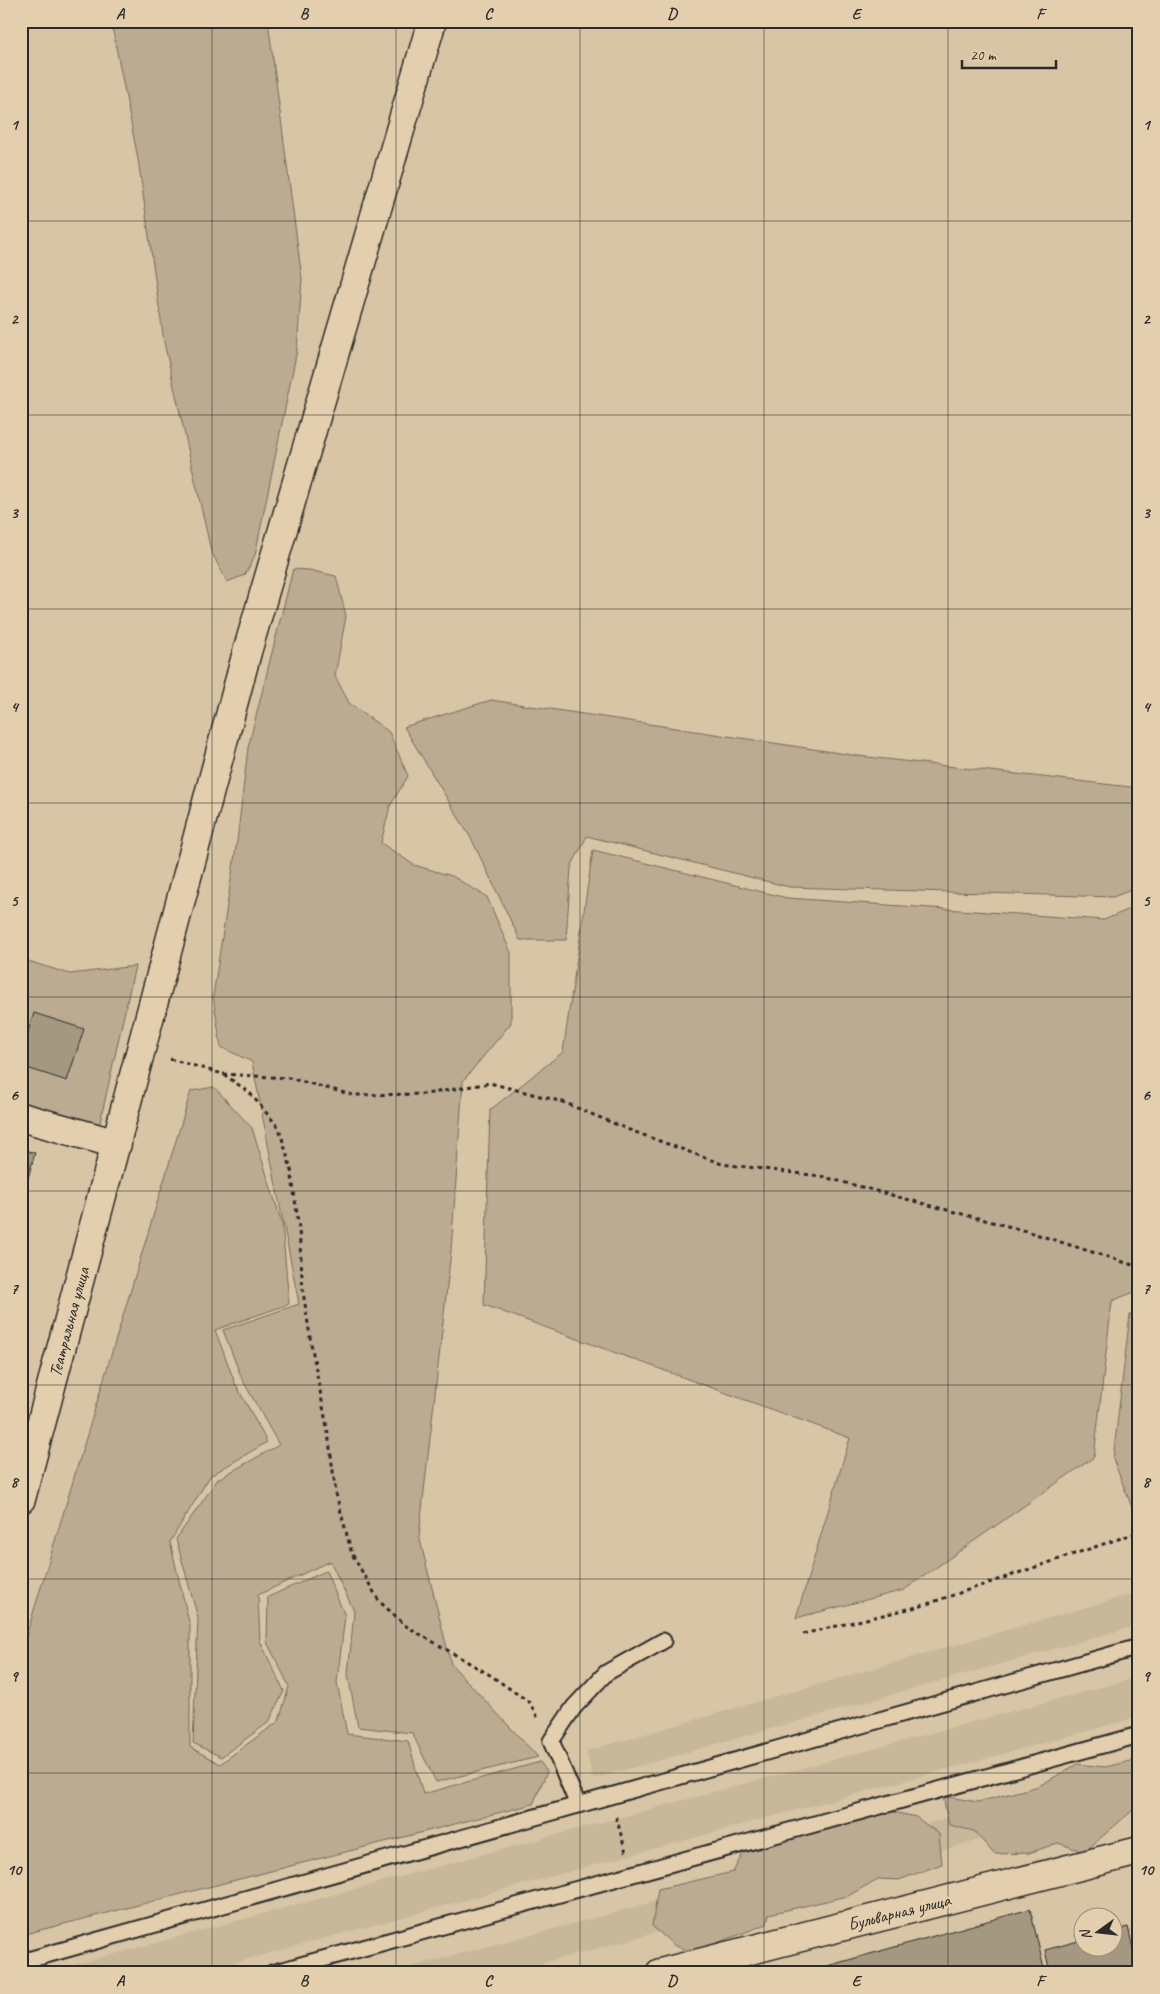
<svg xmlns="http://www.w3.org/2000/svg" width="1160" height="1994" font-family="Caveat,sans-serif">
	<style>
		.built { fill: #c8b89a }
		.green { fill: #bbab91; stroke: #736b5e }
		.building { fill: #a49881; stroke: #2b2b2b }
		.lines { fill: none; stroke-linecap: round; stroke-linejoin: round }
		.lane-casing { stroke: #2b2b2b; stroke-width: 19 }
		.street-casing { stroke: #2b2b2b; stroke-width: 31 }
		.secondary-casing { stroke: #2b2b2b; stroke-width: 31 }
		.path { stroke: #2b2b2b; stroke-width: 3; stroke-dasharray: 4 4; stroke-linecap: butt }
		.lane { stroke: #e3cfad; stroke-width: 15 }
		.street { stroke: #e3cfad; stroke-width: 28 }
		.secondary { stroke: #e3cfad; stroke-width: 28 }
		.grid { fill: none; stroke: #2b2b2b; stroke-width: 1; stroke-opacity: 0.55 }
		.labels { text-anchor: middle; stroke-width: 4.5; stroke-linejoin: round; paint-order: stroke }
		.street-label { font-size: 18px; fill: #2b2b2b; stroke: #e3cfad }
		.neatline { fill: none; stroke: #2b2b2b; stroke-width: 2 }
		.grid-label { font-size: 16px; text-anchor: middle; font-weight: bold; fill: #2b2b2b }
	</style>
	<rect width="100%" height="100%" fill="#d8c5a5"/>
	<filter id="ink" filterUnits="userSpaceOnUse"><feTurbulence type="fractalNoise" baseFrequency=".02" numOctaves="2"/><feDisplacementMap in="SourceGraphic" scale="10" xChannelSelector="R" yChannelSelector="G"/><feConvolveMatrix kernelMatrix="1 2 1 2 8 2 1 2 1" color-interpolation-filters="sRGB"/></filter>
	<g filter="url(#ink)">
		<path class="built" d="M1139,1592v33l-546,154 -7,-28z
			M1139,1677v40l-942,256h-153z
			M1139,1763v31l-495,142 -138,37h-118l247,-66z"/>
		<path class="green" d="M111,21h157l34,258 -5,71 -42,205 -10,20 -18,7 -16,-31 -47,-209 -26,-183z
			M293,569l16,1 27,6 10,40 -11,60 14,27 40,29 19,44 -18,30 -9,37 33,22 38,11 35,21 24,56v70l-48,58 -12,170 -32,285 32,128 87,93 -102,25 -24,-49 -54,-6 -10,-52 6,-64 -24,-50 -72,34 2,46 24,50 -15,31 -48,35 -28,-14 5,-125 -22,-79 42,-60 61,-34 -37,-66 -19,-49 76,-26 -47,-242 -31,-15 -8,-51 24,-155 11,-93z
			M491,700l368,56 280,32v99l-26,10 -324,-10 -202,-51 -16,31 -5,73h-46l-48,-100 -68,-113z
			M593,850l194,48 317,22 35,-15v385l-27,11 -18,156 -190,133 -108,28 54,-180 -366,-133 6,-195 73,-58z
			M21,959l49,15 65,-8 -36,161 -78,-23z
			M214,1087l38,41 30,95 7,81 -74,26 20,53 32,59 -57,34 -40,66 20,84v121l30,17 59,-43 10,-35 -22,-44 1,-45 58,-26 19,45 -8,66 10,52 61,7 15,53 117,-32 7,10 -14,32 -512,131v-282l170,-562z
			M1139,1310v215l-26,-66 17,-145z
			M1139,1759v50l-7,2 -48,41 -26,-9 -29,10 -35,1 -20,-23 -25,-6 -6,-29 35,6 61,-16 38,-22 28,3z
			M889,1811l27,6 23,17 3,30 -43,16 -21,-1 -30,17 -79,18 -2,10 -74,28 -18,-6 -23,-20 6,-37 75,-17 21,-39 98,-11z"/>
		<path class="building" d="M34,1013l50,16 -17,52 -46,-15v-13z
			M21,1149l14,4 -14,50z
			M1030,1909l15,64h-224l-1,-5z
			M1128,1927l11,46h-89l-5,-23 37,-10v6h30v-15z"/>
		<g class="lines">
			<g class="lane-casing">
				<path id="lane" d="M578,1805l-27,-64 23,-34 32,-34 57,-32
					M21,1962l1118,-315
					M272,1973l867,-238"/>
			</g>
			<g class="street-casing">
				<path id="street" d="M21,1117l96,27
					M660,1973l479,-122"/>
			</g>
			<g class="secondary-casing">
				<path id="secondary" d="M21,1499l226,-847 185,-631"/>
			</g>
			<path class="path" d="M170,1059l53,15 26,18 30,36 12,41 8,60 4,62 8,52 17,90 8,61 16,60 27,47 27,25 84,49 39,27 9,16
				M223,1074l66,4 64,17 73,-1 64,-11 73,19 64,27 95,35 98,12 206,55 113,36
				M803,1634l118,-28 218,-74
				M616,1817l10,35"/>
			<use href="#lane" class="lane"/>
			<use href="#street" class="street"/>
			<use href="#secondary" class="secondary"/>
		</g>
	</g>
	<path class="grid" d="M212,21v1952M396,21v1952M580,21v1952M764,21v1952M948,21v1952M21,221h1118M21,415h1118M21,609h1118M21,803h1118M21,997h1118M21,1191h1118M21,1385h1118M21,1579h1118M21,1773h1118"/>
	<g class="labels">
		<g class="street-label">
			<text transform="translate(69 1322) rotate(-75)" y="6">Театральная улица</text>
			<text transform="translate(899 1912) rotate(-14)" y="6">Бульварная улица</text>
		</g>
	</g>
	<rect width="1160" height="1994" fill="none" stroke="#e3cfad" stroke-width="55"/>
	<g transform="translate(1098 1932) rotate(255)"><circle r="24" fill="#e3cfad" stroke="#998d79"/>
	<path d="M0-4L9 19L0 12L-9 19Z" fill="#2b2b2b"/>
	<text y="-8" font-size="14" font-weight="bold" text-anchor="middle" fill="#2b2b2b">N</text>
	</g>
	<path d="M962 60v8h94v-8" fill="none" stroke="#2b2b2b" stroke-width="2.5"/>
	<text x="970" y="60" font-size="15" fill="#2b2b2b" stroke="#e3cfad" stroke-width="4" paint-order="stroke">20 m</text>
	<rect x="28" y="28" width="1104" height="1938" class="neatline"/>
	<g class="grid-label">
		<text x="120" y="19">A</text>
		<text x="304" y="19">B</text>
		<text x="488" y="19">C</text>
		<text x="672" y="19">D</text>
		<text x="856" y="19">E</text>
		<text x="1040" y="19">F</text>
		<text x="14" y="130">1</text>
		<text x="1146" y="130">1</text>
		<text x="14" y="324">2</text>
		<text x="1146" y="324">2</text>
		<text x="14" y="518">3</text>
		<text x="1146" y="518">3</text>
		<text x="14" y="712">4</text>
		<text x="1146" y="712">4</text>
		<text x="14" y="906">5</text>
		<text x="1146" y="906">5</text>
		<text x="14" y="1100">6</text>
		<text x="1146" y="1100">6</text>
		<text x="14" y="1294">7</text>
		<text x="1146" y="1294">7</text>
		<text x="14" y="1487">8</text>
		<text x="1146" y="1487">8</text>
		<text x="14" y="1681">9</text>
		<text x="1146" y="1681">9</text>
		<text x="14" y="1875">10</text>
		<text x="1146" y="1875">10</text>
		<text x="120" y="1986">A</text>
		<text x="304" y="1986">B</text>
		<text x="488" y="1986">C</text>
		<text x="672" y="1986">D</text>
		<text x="856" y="1986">E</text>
		<text x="1040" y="1986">F</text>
	</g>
</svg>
